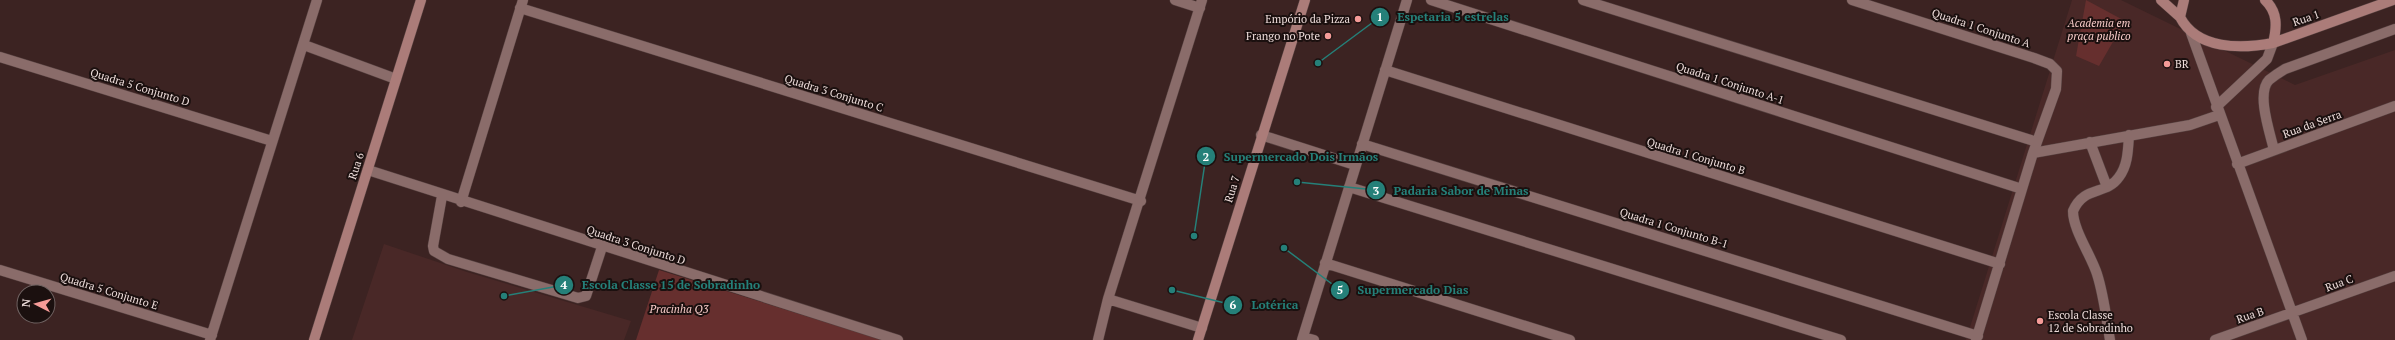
<svg xmlns="http://www.w3.org/2000/svg" width="2395" height="340" font-family="'PT Serif',serif">
	<style>
		.built { fill: #492827 }
		.green { fill: #662f2e }
		.lines { fill: none; stroke-linecap: round; stroke-linejoin: round }
		.street-casing { stroke: #574241; stroke-width: 11 }
		.secondary-casing { stroke: #574241; stroke-width: 11 }
		.street { stroke: #8a6c6a; stroke-width: 10 }
		.secondary { stroke: #ab7c79; stroke-width: 10 }
		.poi-dot { fill: #f59b98; stroke: #1b100f; stroke-width: 1.5 }
		.labels { text-anchor: middle; stroke-width: 4; stroke-linejoin: round; paint-order: stroke }
		.street-label { font-size: 11px; fill: #eedddb; stroke: #1b100f }
		.poi-label { font-size: 11px; fill: #eedddb; stroke: #1b100f; text-anchor: end }
		.park-label { font-size: 11px; font-style: italic; fill: #f9ccc9; stroke: #1b100f }
		.leader { fill: none; stroke: #258079; stroke-width: 1.5 }
		.callout-dot { fill: #258079; stroke: #1b100f; stroke-width: 1.5 }
		.mark-label { font-size: 12px; text-anchor: middle; font-weight: bold; fill: #fff }
		.callout-label { font-size: 12px; text-anchor: middle; font-weight: bold; fill: #258079; stroke: #1b100f; stroke-width: 4; stroke-linejoin: round; paint-order: stroke }
	</style>
	<rect width="100%" height="100%" fill="#3c2322"/>
	<path class="built" d="M2072,0h49l174,85 100,-35v290h-429z
		M384,244l83,28 164,49 -7,19h-272z"/>
	<path class="green" d="M2086,0l39,21 -26,45 -23,-10z
		M659,270l224,70h-247z"/>
	<g class="lines">
		<g class="street-casing">
			<path id="street" d="M1175,0l25,8
				M1431,0l591,189
				M1583,0l454,142
				M1852,0l182,58 16,6 7,7 -1,18 -23,64 -57,187
				M520,8l621,193
				M2191,33l111,307
				M304,45l92,34
				M0,57l272,84
				M1385,70l615,194
				M2216,107l51,-48 6,-16
				M1261,135l94,30
				M2090,142l17,45
				M1362,144l616,192
				M2274,150c-4,-17 -18,-57 -5,-70 5,-4 11,-8 16,-11l110,-40
				M2033,153l157,-28 29,-10
				M2237,164l158,-58
				M368,170l530,170
				M1349,187l492,153
				M442,196l-9,50 1,5 14,8 130,39 8,-2 16,-49
				M461,202l62,-202
				M1325,263l245,77
				M0,270l212,65
				M1108,299l94,29
				M1303,337l11,3
				M210,340l107,-340
				M1098,340l10,-41 94,-299
				M1302,340l105,-340
				M2110,340c-4,-23 -6,-44 -13,-66 -6,-19 -24,-44 -24,-63 11,-26 33,-15 46,-34 9,-12 9,-27 10,-42
				M2215,340l180,-64"/>
		</g>
		<g class="secondary-casing">
			<path id="secondary" d="M2161,0l19,17
				M2184,0l-4,17c17,33 61,32 93,26 4,-16 5,-31 -8,-43
				M2273,43l120,-43
				M314,340l107,-340
				M1198,340l107,-340"/>
		</g>
		<use href="#street" class="street"/>
		<use href="#secondary" class="secondary"/>
	</g>
	<g class="poi-dot">
		<circle cx="1358" cy="19" r="4"/>
		<circle cx="1328" cy="36" r="4"/>
		<circle cx="2167" cy="64" r="4"/>
		<circle cx="2040" cy="321" r="4"/>
	</g>
	<g class="labels">
		<g class="street-label">
			<text transform="translate(2306 18) rotate(-19)" y="4">Rua 1</text>
			<text transform="translate(1981 28) rotate(18)" y="4">Quadra 1 Conjunto A</text>
			<text transform="translate(1730 83) rotate(18)" y="4">Quadra 1 Conjunto A-1</text>
			<text transform="translate(140 87) rotate(17)" y="4">Quadra 5 Conjunto D</text>
			<text transform="translate(834 93) rotate(17)" y="4">Quadra 3 Conjunto C</text>
			<text transform="translate(2312 124) rotate(-20)" y="4">Rua da Serra</text>
			<text transform="translate(1696 156) rotate(17)" y="4">Quadra 1 Conjunto B</text>
			<text transform="translate(356 166) rotate(-72)" y="4">Rua 6</text>
			<text transform="translate(1232 189) rotate(-73)" y="4">Rua 7</text>
			<text transform="translate(1674 228) rotate(17)" y="4">Quadra 1 Conjunto B-1</text>
			<text transform="translate(636 245) rotate(18)" y="4">Quadra 3 Conjunto D</text>
			<text transform="translate(2339 283) rotate(-20)" y="4">Rua C</text>
			<text transform="translate(109 291) rotate(17)" y="4">Quadra 5 Conjunto E</text>
			<text transform="translate(2250 315) rotate(-19)" y="4">Rua B</text>
		</g>
		<g class="poi-label">
			<text x="1350" y="23">Empório da Pizza</text>
			<text x="1320" y="40">Frango no Pote</text>
			<text x="2175" y="68" text-anchor="start">BR</text>
			<text x="2048" y="319" text-anchor="start">Escola Classe<tspan x="2048" dy="13">12 de Sobradinho</tspan></text>
		</g>
		<g class="park-label">
			<text x="2099" y="27">Academia em<tspan x="2099" dy="13">praça publico</tspan></text>
			<text x="679" y="313">Pracinha Q3</text>
		</g>
	</g>
	<path class="leader" d="M1318 63L1380 17M1194 236L1206 156M1297 182L1376 190M504 296L564 285M1284 248L1340 290M1172 290L1233 305"/>
	<g class="callout-dot">
		<circle cx="1318" cy="63" r="4"/>
		<circle cx="1194" cy="236" r="4"/>
		<circle cx="1297" cy="182" r="4"/>
		<circle cx="504" cy="296" r="4"/>
		<circle cx="1284" cy="248" r="4"/>
		<circle cx="1172" cy="290" r="4"/>
		<circle cx="1380" cy="17" r="10"/>
		<circle cx="1206" cy="156" r="10"/>
		<circle cx="1376" cy="190" r="10"/>
		<circle cx="564" cy="285" r="10"/>
		<circle cx="1340" cy="290" r="10"/>
		<circle cx="1233" cy="305" r="10"/>
	</g>
	<g class="mark-label">
		<text x="1380" y="21">1</text>
		<text x="1206" y="161">2</text>
		<text x="1376" y="195">3</text>
		<text x="564" y="289">4</text>
		<text x="1340" y="294">5</text>
		<text x="1233" y="309">6</text>
	</g>
	<g class="callout-label">
		<text x="1453" y="21">Espetaria 5 estrelas</text>
		<text x="1301" y="161">Supermercado Dois Irmãos</text>
		<text x="1461" y="195">Padaria Sabor de Minas</text>
		<text x="671" y="289">Escola Classe 15 de Sobradinho</text>
		<text x="1413" y="294">Supermercado Dias</text>
		<text x="1275" y="309">Lotérica</text>
	</g>
	<g transform="translate(36 304) rotate(276)"><circle r="19" fill="#1b100f" stroke="#6f6261"/>
	<path d="M0-3L7 15L0 10L-7 15Z" fill="#f59b98"/>
	<text y="-6" font-size="11" font-weight="bold" text-anchor="middle" fill="#eedddb">N</text>
	</g>
</svg>
